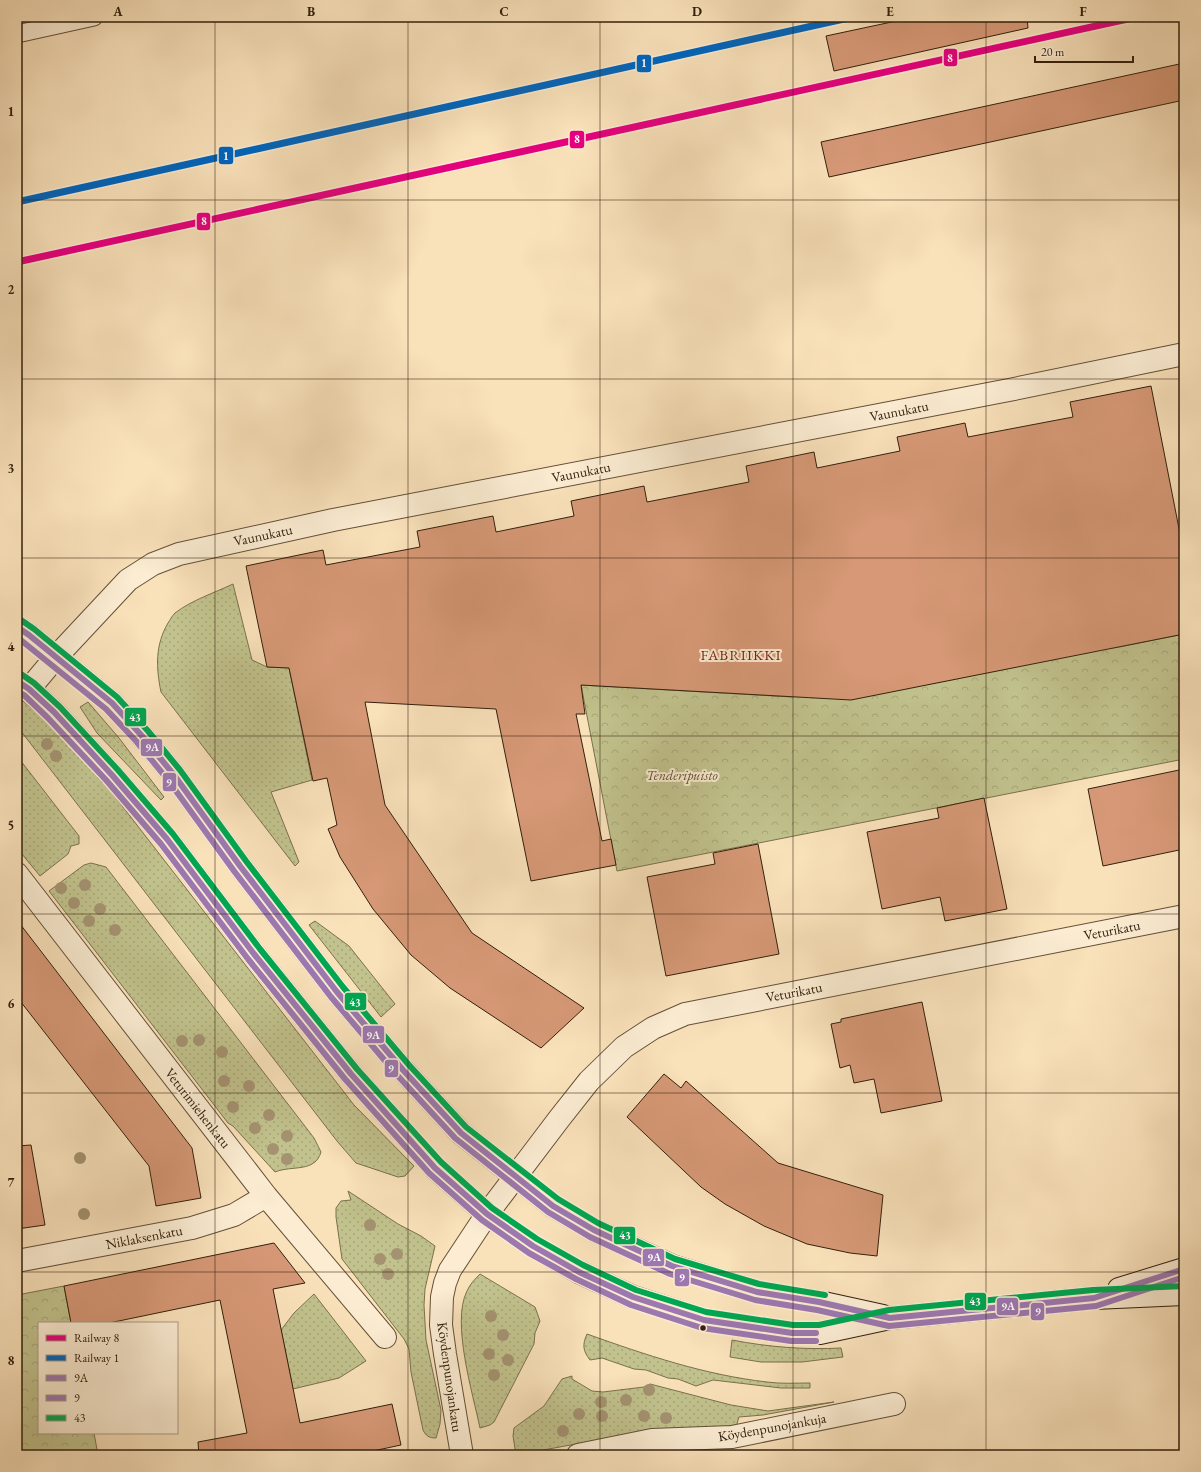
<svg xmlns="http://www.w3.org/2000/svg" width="1201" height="1472" font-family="'EB Garamond',serif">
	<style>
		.grass { fill: url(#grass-dots); stroke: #7a714d }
		.forest { fill: url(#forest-crowns); stroke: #7a714d }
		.building { fill: #d69876; stroke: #33200d }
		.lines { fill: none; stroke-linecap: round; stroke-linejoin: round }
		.lane-casing { stroke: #645038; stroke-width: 19 }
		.street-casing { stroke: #645038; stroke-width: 24 }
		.secondary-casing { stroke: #33200d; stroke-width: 24 }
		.lane { stroke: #fbecd2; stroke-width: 17 }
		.street { stroke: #fbecd2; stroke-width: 22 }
		.secondary { stroke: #fbecd2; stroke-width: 22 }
		.bus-1-casing { stroke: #fbecd2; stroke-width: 9 }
		.bus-2-casing { stroke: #fbecd2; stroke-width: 9 }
		.bus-3-casing { stroke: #fbecd2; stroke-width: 9 }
		.bus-1 { stroke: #9c78af; stroke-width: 6 }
		.bus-2 { stroke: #9c78af; stroke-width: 6 }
		.bus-3 { stroke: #00a651; stroke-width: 6 }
		.rail-1-casing { stroke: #fbecd2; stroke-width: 10 }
		.rail-2-casing { stroke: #fbecd2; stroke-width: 10 }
		.rail-1 { stroke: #e5007d; stroke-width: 7 }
		.rail-2 { stroke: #0065bd; stroke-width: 7 }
		.tree { fill: #a49270 }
		.grid { fill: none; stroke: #33200d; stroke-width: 1; stroke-opacity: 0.55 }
		.bus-dot { fill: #33200d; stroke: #fbecd2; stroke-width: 1.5 }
		.labels { text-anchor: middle; stroke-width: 4; stroke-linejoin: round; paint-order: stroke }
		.street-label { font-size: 14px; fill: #33200d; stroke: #fbecd2 }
		.park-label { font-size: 14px; font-style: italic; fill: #5e5133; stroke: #fbecd2 }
		.neighbourhood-label { font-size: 15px; letter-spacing: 1px; fill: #7a1f14; stroke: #fbecd2 }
		.line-badge { stroke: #fbecd2; stroke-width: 1.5 }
		.badge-label { font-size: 11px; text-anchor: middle; font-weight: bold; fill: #fff }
		.neatline { fill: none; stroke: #33200d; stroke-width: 1.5 }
		.grid-label { font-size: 13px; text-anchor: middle; font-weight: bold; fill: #33200d }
	</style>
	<defs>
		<pattern id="grass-dots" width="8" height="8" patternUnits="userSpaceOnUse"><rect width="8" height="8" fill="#c1c28d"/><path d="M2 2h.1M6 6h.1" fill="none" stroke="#a6a678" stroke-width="1.8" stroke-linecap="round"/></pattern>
		<pattern id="forest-crowns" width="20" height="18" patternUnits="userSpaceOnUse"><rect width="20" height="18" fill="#c1c28d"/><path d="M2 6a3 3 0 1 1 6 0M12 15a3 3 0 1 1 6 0" fill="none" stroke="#a6a678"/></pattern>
	</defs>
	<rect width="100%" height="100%" fill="#f9e1ba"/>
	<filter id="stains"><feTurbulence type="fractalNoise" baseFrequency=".005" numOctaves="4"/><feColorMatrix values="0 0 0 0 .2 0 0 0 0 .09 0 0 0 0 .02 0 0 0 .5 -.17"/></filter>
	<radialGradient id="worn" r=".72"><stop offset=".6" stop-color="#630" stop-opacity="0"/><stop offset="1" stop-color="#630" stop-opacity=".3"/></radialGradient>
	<path class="grass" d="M233,584l19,76 15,7 22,1 23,112 -41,12 28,70 -4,4 -134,-174c-5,-24 -6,-47 7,-69 2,-3 4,-7 7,-10 17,-13 39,-20 58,-29z
		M17,696l35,29 27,27 30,37 245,316 60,61 -9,10 -7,1 -42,-14 -19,-22 -320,-415z
		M88,702l31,36 45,59 -3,3 -64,-67 -17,-26z
		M17,756l62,80v8l-8,2 -3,8 -28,22 -23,-28z
		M91,863l15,4 208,271 7,14c-6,21 -29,13 -46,20l-42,-46 -5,-3 -179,-232 35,-26z
		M315,921l34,25 46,58 -14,13 -72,-92z
		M348,1191l50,33 23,12 14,10 -10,43 -1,16 2,35 15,70 -1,14 -4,14c-7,0 -10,-2 -13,-8l-12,-58 -2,-23 -5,-10 -62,-80 -6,-42v-9l5,-7 10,-1z
		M480,1274l55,33 5,14 -5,12 -1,11 -40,78 -4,3 -10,3c-7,-34 -29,-106 -13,-137 3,-7 8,-12 13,-17z
		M314,1294l52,67 -27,17 -46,11 -12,-59 13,-17z
		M587,1334c59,21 118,41 180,48 14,2 29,1 43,1v5h-29l-68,-8 -17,6 -18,-7 -10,-1 -22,-8 -12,-1 -32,-11 -12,2c-7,-9 -8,-15 -3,-26z
		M732,1340c36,7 73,10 109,8l2,9 -41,5h-41l-31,-5z
		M572,1376v3l20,12 11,1 41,-5 6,-3 81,21 37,6 66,-9 -71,13 -24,2 -3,10 -89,4 -131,24 -3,-19 1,-8 30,-22 18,-27z"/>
	<path class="forest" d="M1184,634v125l-567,112 -36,-186 211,12 327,-50z
		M64,1286l7,37h-32v110h55l4,22h-81v-160z"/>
	<path class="building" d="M915,17h112l1,11 -194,43 -8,-35z
		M1184,63v37l-355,77 -8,-35z
		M1151,386l33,168v80l-333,66 -270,-15 4,29h-9l26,127 9,-2 5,26 -85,16 -35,-172 -131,-7 20,103 87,128 112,75 -43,40 -91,-60 -39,-33 -38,-46 -33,-52 -12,-28 9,-4 -10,-47 -14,3 -24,-113 -22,-1 -21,-101 77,-16 3,15 94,-18 -3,-16 76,-15 3,16 78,-16 -3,-15 73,-15 3,16 102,-20 -3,-16 68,-14 3,16 83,-17 -3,-14 68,-14 3,14 105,-20 -3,-15z
		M1184,769v80l-81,17 -15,-77z
		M984,798l23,111 -62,12 -5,-24 -58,12 -15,-77 72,-14 -2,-10z
		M758,844l21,110 -113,22 -19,-99 68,-13 -2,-11z
		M17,920l175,228 9,50 -45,8 -7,-40 -132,-169z
		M922,1002l20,99 -61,12 -7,-34 -20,4 -4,-18 -10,3 -9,-44 10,-2v-3z
		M664,1074l17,14 5,-7 92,82 105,32 -6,61 -27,-3 -43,-9 -43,-18 -39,-22 -24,-17 -74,-70z
		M31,1145l14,80 -28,4v-83z
		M274,1243l31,40 -32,6 27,134 92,-19 9,41 -47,10h-155l-1,-13 49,-9 -27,-133 -111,23h-38l-7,-37z"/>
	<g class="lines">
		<g class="lane-casing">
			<path id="lane" d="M17,34l77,-17"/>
		</g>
		<g class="street-casing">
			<path id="street" d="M29,689l27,-32 72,-77 25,-16 26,-10 154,-34 676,-130 175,-36
				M17,874l249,322 119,141
				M17,1261l175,-33 42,-13 32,-19
				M462,1455l-17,-101 -4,-29 1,-28 3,-14 5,-13 37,-56 72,-95 30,-38 35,-34 29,-19 32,-14 499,-98
				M578,1455l74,-15 80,-3 162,-33"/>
		</g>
		<g class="secondary-casing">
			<path id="secondary" d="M17,627l12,8 83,68 30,33 32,39 66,91 97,126 66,78 58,63 92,73 41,24 78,36 85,26 62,10 64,14
				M17,681l12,8 25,23 58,63 55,64 87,115 97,120 84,94 52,46 46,32 46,26 54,25 71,23 88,13h28l70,-15 204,-20 90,-4
				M1119,1289l65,-20"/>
		</g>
		<use href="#lane" class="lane"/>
		<use href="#street" class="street"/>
		<use href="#secondary" class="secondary"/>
		<g class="bus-1-casing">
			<path id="bus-1" d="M17,627l12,8 83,68 30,33 32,39 66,91 97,126 66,78 58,63 92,73 41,24 78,36 85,26 62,10 71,16 204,-20 90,-29
				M17,681l12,8 25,23 58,63 55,64 87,115 97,120 84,94 52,46 46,32 46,26 54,25 71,23 88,13h24"/>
		</g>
		<g class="bus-2-casing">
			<path id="bus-2" d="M17,637l89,72 30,32 32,39 66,91 97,126 66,78 58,63 93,74 42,25 80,37 85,26 62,10 72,16 207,-20 88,-29
				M17,691l7,4 24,23 58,62 55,64 87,115 97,120 84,94 53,47 47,33 47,26 55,26 71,23 89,13h25"/>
		</g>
		<g class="bus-3-casing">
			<path id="bus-3" d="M21,620l13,9 83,68 31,34 32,39 66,91 97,126 66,78 57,62 92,72 40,24 77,36 84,25 66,11
				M21,674l13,9 26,24 58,63 55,64 87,115 97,120 84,93 51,46 45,31 46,26 53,25 70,22 87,13h26l70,-15 204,-20 91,-4"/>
		</g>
		<use href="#bus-1" class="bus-1"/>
		<use href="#bus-2" class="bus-2"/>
		<use href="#bus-3" class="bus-3"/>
		<g class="rail-1-casing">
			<path id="rail-1" d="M17,262l1120,-245"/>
		</g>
		<g class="rail-2-casing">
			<path id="rail-2" d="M17,202l836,-185"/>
		</g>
		<use href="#rail-1" class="rail-1"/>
		<use href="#rail-2" class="rail-2"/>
	</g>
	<g class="tree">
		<circle cx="47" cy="744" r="6"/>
		<circle cx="56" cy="756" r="6"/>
		<circle cx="85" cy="885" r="6"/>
		<circle cx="61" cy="888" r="6"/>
		<circle cx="74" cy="903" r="6"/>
		<circle cx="100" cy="909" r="6"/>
		<circle cx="89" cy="921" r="6"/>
		<circle cx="115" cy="930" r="6"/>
		<circle cx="199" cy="1040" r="6"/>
		<circle cx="182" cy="1041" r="6"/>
		<circle cx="222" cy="1052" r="6"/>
		<circle cx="224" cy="1081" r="6"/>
		<circle cx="249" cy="1086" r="6"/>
		<circle cx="233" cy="1107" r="6"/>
		<circle cx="269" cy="1115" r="6"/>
		<circle cx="255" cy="1128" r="6"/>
		<circle cx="287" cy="1136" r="6"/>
		<circle cx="273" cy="1149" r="6"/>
		<circle cx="80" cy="1158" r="6"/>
		<circle cx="287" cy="1159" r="6"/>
		<circle cx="84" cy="1214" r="6"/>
		<circle cx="370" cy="1225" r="6"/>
		<circle cx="397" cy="1254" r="6"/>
		<circle cx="380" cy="1259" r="6"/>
		<circle cx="388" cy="1274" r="6"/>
		<circle cx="491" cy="1316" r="6"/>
		<circle cx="503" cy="1335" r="6"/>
		<circle cx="489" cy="1354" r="6"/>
		<circle cx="508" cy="1360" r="6"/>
		<circle cx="494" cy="1375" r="6"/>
		<circle cx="649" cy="1390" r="6"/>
		<circle cx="626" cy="1400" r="6"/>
		<circle cx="601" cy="1402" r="6"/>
		<circle cx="579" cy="1414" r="6"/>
		<circle cx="602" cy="1416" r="6"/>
		<circle cx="644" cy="1416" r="6"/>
		<circle cx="666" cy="1418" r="6"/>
		<circle cx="563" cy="1431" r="6"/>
	</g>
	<path class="grid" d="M215,17v1438M408,17v1438M600,17v1438M793,17v1438M986,17v1438M17,200h1167M17,379h1167M17,558h1167M17,736h1167M17,914h1167M17,1093h1167M17,1272h1167"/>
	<circle class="bus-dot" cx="703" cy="1328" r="3.5"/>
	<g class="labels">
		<g class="street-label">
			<text transform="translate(899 411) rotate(-11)" y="5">Vaunukatu</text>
			<text transform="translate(581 472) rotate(-11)" y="5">Vaunukatu</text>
			<text transform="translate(263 535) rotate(-12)" y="5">Vaunukatu</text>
			<text transform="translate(1112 930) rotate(-11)" y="5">Veturikatu</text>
			<text transform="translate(794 992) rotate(-11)" y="5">Veturikatu</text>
			<text transform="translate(198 1108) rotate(52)" y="5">Veturimiehenkatu</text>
			<text transform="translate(144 1237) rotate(-11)" y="5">Niklaksenkatu</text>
			<text transform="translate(450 1377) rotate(82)" y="5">Köydenpunojankatu</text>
			<text transform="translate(772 1427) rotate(-10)" y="5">Köydenpunojankuja</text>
		</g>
		<g class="park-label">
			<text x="682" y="780">Tenderipuisto</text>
		</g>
		<g class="neighbourhood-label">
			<text x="741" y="660">FABRIIKKI</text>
		</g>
	</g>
	<g class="line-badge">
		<rect x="943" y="48" width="15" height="19" rx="4" fill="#e5007d"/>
		<rect x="636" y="54" width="16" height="19" rx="4" fill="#0065bd"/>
		<rect x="569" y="130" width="16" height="19" rx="4" fill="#e5007d"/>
		<rect x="218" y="146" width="16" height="19" rx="4" fill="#0065bd"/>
		<rect x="196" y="212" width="15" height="19" rx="4" fill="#e5007d"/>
		<rect x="124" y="707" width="23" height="20" rx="4" fill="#00a651"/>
		<rect x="140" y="738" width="23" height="19" rx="4" fill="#9c78af"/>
		<rect x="162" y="772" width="15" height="20" rx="4" fill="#9c78af"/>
		<rect x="344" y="992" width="23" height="19" rx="4" fill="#00a651"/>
		<rect x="362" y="1025" width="23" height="19" rx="4" fill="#9c78af"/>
		<rect x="384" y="1059" width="15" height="19" rx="4" fill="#9c78af"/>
		<rect x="613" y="1226" width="23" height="19" rx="4" fill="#00a651"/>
		<rect x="642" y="1248" width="23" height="19" rx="4" fill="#9c78af"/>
		<rect x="674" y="1268" width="16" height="19" rx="4" fill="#9c78af"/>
		<rect x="964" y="1292" width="23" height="19" rx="4" fill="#00a651"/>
		<rect x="996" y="1297" width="23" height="19" rx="4" fill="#9c78af"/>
		<rect x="1030" y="1302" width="15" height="19" rx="4" fill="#9c78af"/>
	</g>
	<g class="badge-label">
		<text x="950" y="62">8</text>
		<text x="644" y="67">1</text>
		<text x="577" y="143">8</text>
		<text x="226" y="160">1</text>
		<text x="204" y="225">8</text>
		<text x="135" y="721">43</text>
		<text x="152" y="751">9A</text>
		<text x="169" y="786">9</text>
		<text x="355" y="1006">43</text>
		<text x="373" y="1039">9A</text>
		<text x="391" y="1072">9</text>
		<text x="625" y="1239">43</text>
		<text x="654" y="1261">9A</text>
		<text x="682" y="1281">9</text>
		<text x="975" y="1305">43</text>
		<text x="1008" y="1310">9A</text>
		<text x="1038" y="1315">9</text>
	</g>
	<rect width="1201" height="1472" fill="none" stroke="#f9e1ba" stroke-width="44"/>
	<rect x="38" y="1322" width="140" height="112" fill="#fbecd2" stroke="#ab9a83"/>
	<rect x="46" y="1335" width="20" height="6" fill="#e5007d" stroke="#ab9a83"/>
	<text x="74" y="1342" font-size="12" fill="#33200d">Railway 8</text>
	<rect x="46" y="1355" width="20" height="6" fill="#0065bd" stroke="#ab9a83"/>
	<text x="74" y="1362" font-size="12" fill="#33200d">Railway 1</text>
	<rect x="46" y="1375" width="20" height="6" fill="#9c78af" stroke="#ab9a83"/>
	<text x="74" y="1382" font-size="12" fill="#33200d">9A</text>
	<rect x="46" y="1395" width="20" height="6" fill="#9c78af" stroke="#ab9a83"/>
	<text x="74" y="1402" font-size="12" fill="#33200d">9</text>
	<rect x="46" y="1415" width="20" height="6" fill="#00a651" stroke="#ab9a83"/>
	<text x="74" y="1422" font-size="12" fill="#33200d">43</text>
	<path d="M1035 56v6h98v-6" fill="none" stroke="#33200d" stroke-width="2"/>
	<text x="1041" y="56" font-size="12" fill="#33200d" stroke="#fbecd2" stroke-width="3" paint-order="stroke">20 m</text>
	<rect x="22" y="22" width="1157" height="1428" class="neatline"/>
	<g class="grid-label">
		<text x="118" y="16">A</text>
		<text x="311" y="16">B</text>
		<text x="504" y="16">C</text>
		<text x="697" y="16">D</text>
		<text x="890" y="16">E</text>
		<text x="1083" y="16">F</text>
		<text x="11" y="116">1</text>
		<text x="11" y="294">2</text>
		<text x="11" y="473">3</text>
		<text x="11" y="651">4</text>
		<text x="11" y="830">5</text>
		<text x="11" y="1008">6</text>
		<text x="11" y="1187">7</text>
		<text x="11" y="1365">8</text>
	</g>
	<rect width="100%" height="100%" filter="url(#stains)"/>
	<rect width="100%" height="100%" fill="url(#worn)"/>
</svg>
